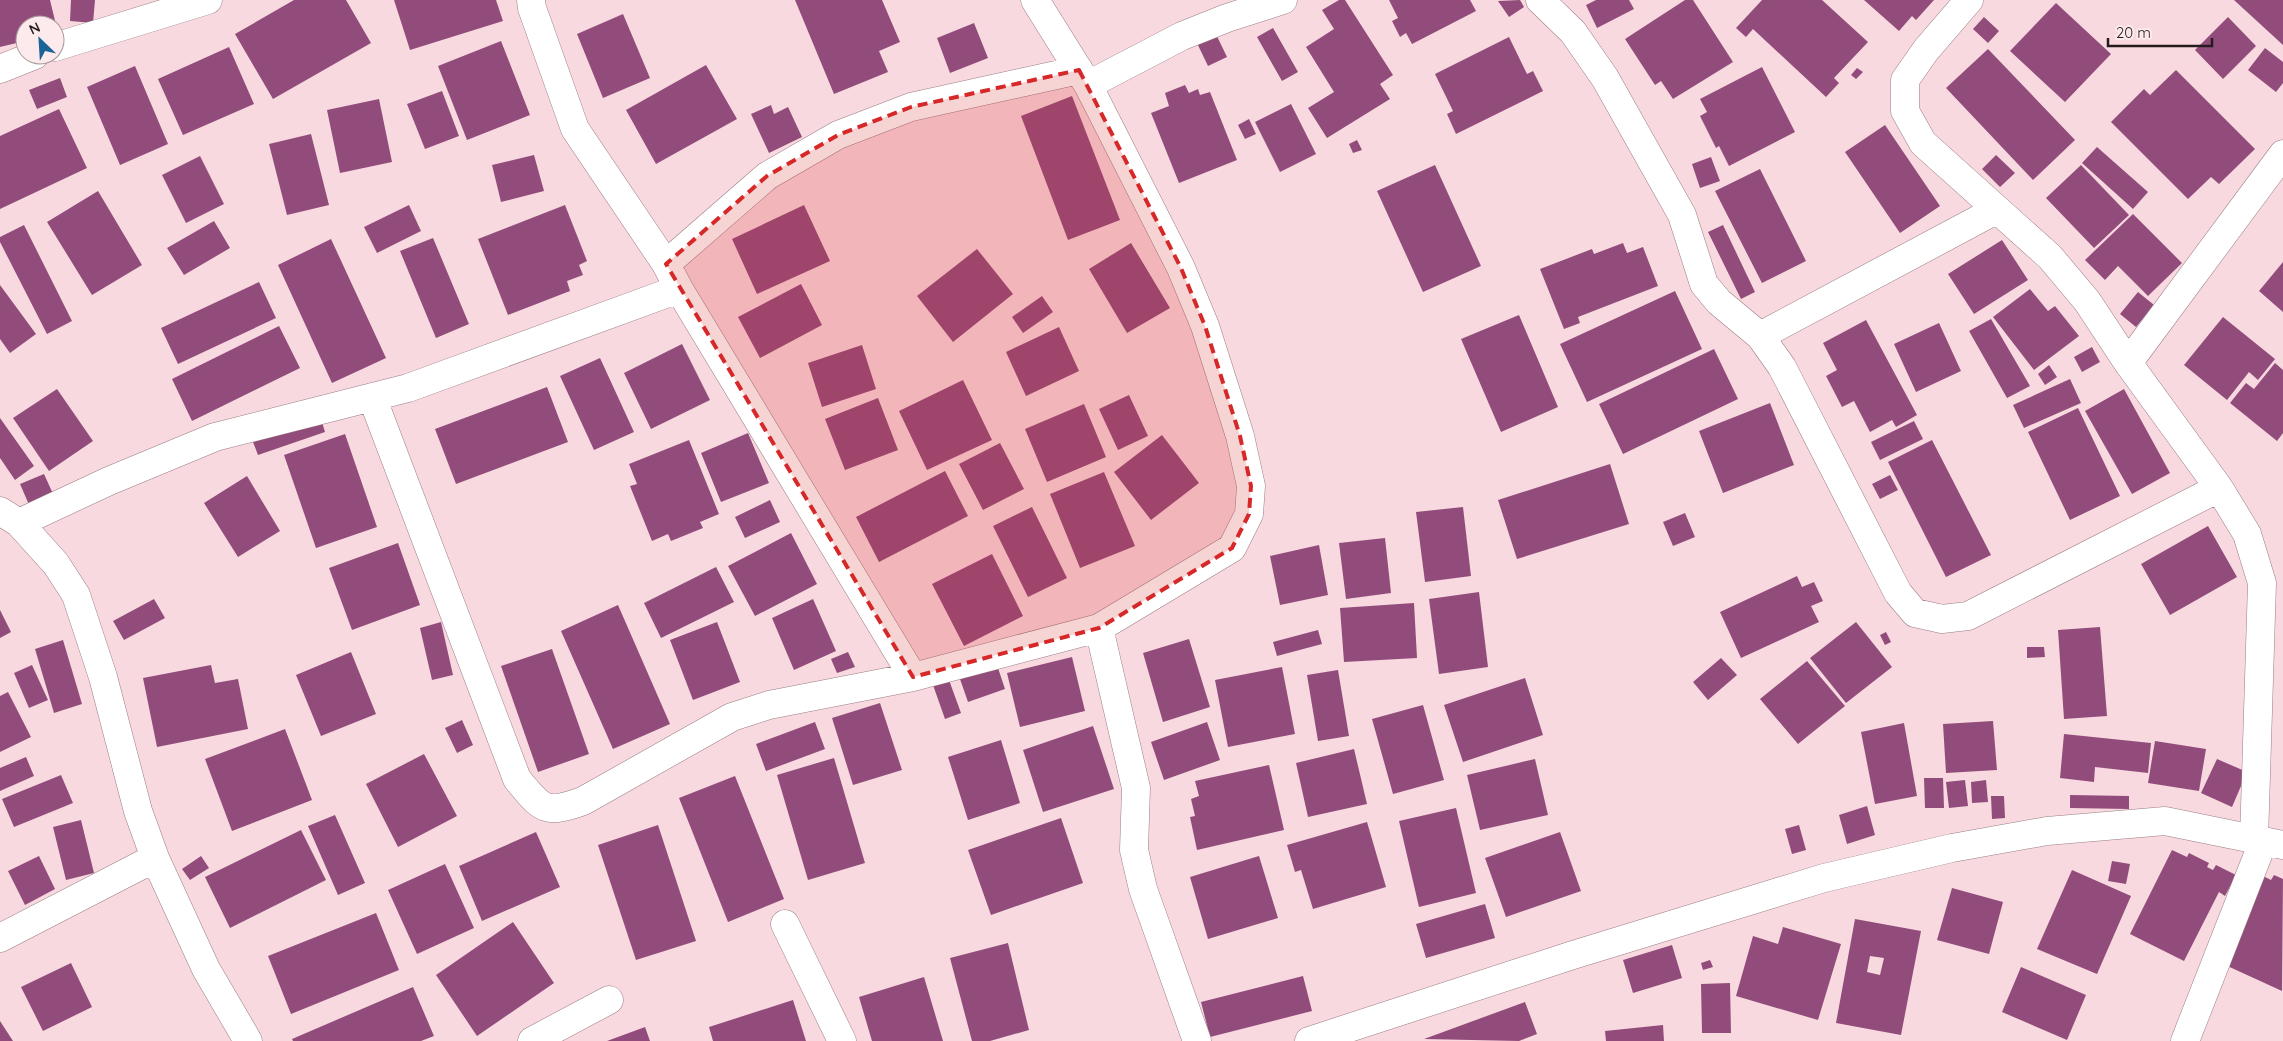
<svg xmlns="http://www.w3.org/2000/svg" width="2283" height="1041" font-family="Quicksand,sans-serif">
	<style>
		.building { fill: #924c7c; fill-rule: evenodd }
		.lines { fill: none; stroke-linecap: round; stroke-linejoin: round }
		.street-casing { stroke: #9a7e83; stroke-width: 29 }
		.street { stroke: #fff; stroke-width: 28 }
		.marked { fill: #d62828; fill-opacity: 0.2; stroke: #d62828; stroke-width: 4; stroke-dasharray: 10 6; stroke-linejoin: round }
	</style>
	<rect width="100%" height="100%" fill="#f8d9df"/>
	<path class="building" d="M0,0h50l8,33h-3v-8h-30v16l-25,6z
		M71,0h24l-2,23 -23,-2z
		M294,0h52l25,43 -98,56 -38,-65z
		M394,0h102l7,21 -93,29z
		M795,0h87l18,42 -21,9 9,21 -54,22z
		M1339,0h6l48,75 -13,9 10,15 -63,39 -19,-30 26,-16 -28,-45 28,-18 -12,-19z
		M1389,0h81l6,11 -64,33 -6,-11 -6,4 -8,-16 6,-3z
		M1520,0l4,7 -15,10 -11,-16z
		M1596,0h33l5,9 -37,19 -11,-23z
		M1685,0h8l40,62 -60,37 -12,-18 -6,4 -30,-46z
		M1762,0h60l46,42 -34,36 5,5 -13,14 -73,-68 -7,8 -10,-9z
		M1864,0h70l-18,20 -4,-4 -13,15z
		M2234,0h49v45z
		M2056,3l55,51 -46,48 -55,-51z
		M623,14l27,64 -47,20 -26,-64z
		M1984,17l15,14 -11,12 -15,-14z
		M2228,17l28,29 -33,33 -28,-29z
		M974,23l14,35 -38,15 -13,-35z
		M1273,28l25,44 -16,9 -25,-44z
		M1215,32l12,25 -19,9 -12,-25z
		M1509,37l18,37 6,-3 10,20 -87,43 -9,-20 6,-3 -18,-37z
		M501,41l29,74 -63,25 -29,-74z
		M229,47l25,57 -71,31 -25,-56z
		M2265,48l18,14v21l-7,9 -28,-22z
		M1988,49l87,91 -42,40 -87,-92z
		M706,65l31,54 -81,45 -30,-54z
		M135,66l33,78 -48,21 -33,-78z
		M1762,67l33,65 -66,34 -10,-20 -3,2 -16,-32 7,-4 -7,-13z
		M1857,68l6,4 -7,7 -5,-4z
		M2176,70l79,79 -36,35 -8,-7 -23,22 -77,-77 33,-33 6,6z
		M60,78l7,19 -30,12 -8,-19z
		M1185,85l4,8 9,-4 2,6 10,-3 27,68 -58,23 -28,-70 18,-7 -4,-13z
		M442,91l17,45 -34,13 -18,-45z
		M1072,96l48,124 -52,20 -47,-124z
		M379,99l13,63 -52,11 -13,-63z
		M1291,104l25,50 -36,18 -25,-50z
		M771,105l3,9 14,-7 14,30 -33,16 -18,-39z
		M59,109l28,59 -87,41v-73z
		M1249,119l7,15 -11,5 -7,-14z
		M1885,125l55,81 -40,27 -55,-81z
		M311,134l18,71 -42,10 -18,-71z
		M1357,140l5,10 -9,3 -4,-9z
		M2097,147l51,45 -15,17 -51,-46z
		M534,155l10,36 -43,11 -9,-37z
		M1996,155l19,18 -15,14 -18,-18z
		M200,156l24,48 -38,19 -24,-48z
		M1711,157l9,24 -20,7 -8,-24z
		M1435,165l46,101 -58,26 -46,-101z
		M2081,165l48,50 -35,33 -48,-50z
		M1760,169l46,92 -44,22 -47,-92z
		M98,191l44,74 -50,30 -45,-73z
		M409,205l12,26 -44,22 -13,-26z
		M565,205l22,56 -8,4 4,10 -16,6 3,10 -62,24 -30,-76z
		M804,205l26,56 -73,33 -25,-55z
		M2133,214l49,49 -34,33 -30,-30 -13,14 -20,-20z
		M214,221l16,27 -46,27 -17,-27z
		M24,225l48,96 -25,13 -47,-92v-5z
		M1723,225l32,67 -14,7 -33,-67z
		M433,238l36,86 -33,14 -36,-87z
		M331,239l55,119 -54,25 -54,-118z
		M2002,240l26,40 -54,34 -26,-40z
		M1131,243l39,65 -43,25 -38,-64z
		M1623,243l4,10 16,-6 15,39 -80,31 2,6 -16,6 -24,-60 52,-20 2,5z
		M977,249l36,45 -60,48 -36,-46z
		M2283,262v50l-24,-21z
		M259,282l17,36 -98,46 -17,-36z
		M801,284l21,41 -62,33 -22,-41z
		M0,285l36,49 -26,19 -10,-14z
		M2030,289l18,22 7,-5 24,30 -45,34 -41,-53z
		M1675,291l27,58 -115,53 -27,-58z
		M2138,292l16,13 -18,22 -16,-13z
		M1042,296l11,16 -30,21 -11,-16z
		M1519,315l39,92 -57,25 -40,-93z
		M2223,317l52,42 -17,21 -9,-8 -22,28 -43,-35z
		M1991,319l39,67 -23,12 -38,-67z
		M1866,320l51,95 -21,12 -4,-7 -22,12 -16,-31 -12,6 -16,-31 11,-6 -14,-27z
		M1939,323l22,48 -45,21 -22,-48z
		M279,326l21,42 -108,53 -20,-42z
		M1059,327l20,44 -53,25 -20,-44z
		M682,344l28,56 -59,29 -27,-56z
		M862,345l14,44 -54,18 -14,-44z
		M2092,347l8,15 -18,10 -8,-15z
		M1714,349l24,50 -115,55 -24,-50z
		M600,358l34,74 -40,18 -34,-74z
		M2275,363l8,7v63l-6,8 -47,-38 16,-20 8,6z
		M2049,365l8,12 -12,8 -7,-11z
		M2070,379l11,24 -57,25 -11,-23z
		M963,380l29,60 -65,30 -28,-59z
		M547,387l21,55 -112,42 -21,-55z
		M57,389l36,52 -44,30 -36,-53z
		M2124,389l46,84 -38,21 -47,-83z
		M1129,395l19,41 -30,14 -19,-41z
		M878,398l20,52 -53,20 -20,-51z
		M1770,403l24,62 -71,28 -24,-62z
		M1084,404l22,53 -59,25 -22,-53z
		M2078,408l42,88 -50,24 -42,-88z
		M0,418l34,48 -19,14 -15,-22z
		M321,419l4,13 -67,23 -5,-13z
		M1914,421l9,18 -43,21 -9,-18z
		M748,433l21,50 -48,19 -20,-49z
		M345,434l32,93 -61,21 -32,-93z
		M1162,435l37,48 -48,37 -37,-48z
		M689,440l30,74 -19,8 3,6 -32,13 -3,-7 -16,7 -22,-55 7,-2 -8,-20z
		M1932,440l59,115 -45,22 -58,-115z
		M1000,443l24,46 -41,21 -24,-46z
		M1610,464l19,60 -112,35 -19,-59z
		M945,471l23,45 -89,46 -23,-45z
		M1104,472l31,74 -55,22 -30,-74z
		M44,474l10,22 -24,11 -10,-23z
		M1890,475l8,15 -18,9 -8,-15z
		M247,476l33,55 -42,26 -34,-54z
		M770,500l10,22 -35,16 -10,-21z
		M1032,507l35,71 -39,19 -35,-71z
		M1463,507l8,69 -46,6 -9,-70z
		M1685,513l10,24 -22,9 -10,-24z
		M2208,526l29,51 -67,38 -29,-51z
		M791,533l26,51 -62,32 -27,-50z
		M1385,538l6,55 -45,6 -7,-56z
		M398,543l22,62 -68,25 -23,-62z
		M1319,545l9,50 -48,10 -10,-49z
		M992,554l31,62 -59,30 -32,-62z
		M716,567l18,35 -73,36 -17,-35z
		M1797,576l5,11 12,-5 9,19 -12,5 8,16 -78,36 -21,-46z
		M1479,592l9,75 -49,7 -10,-75z
		M154,599l11,19 -41,22 -11,-19z
		M813,599l23,52 -42,19 -22,-52z
		M1414,603l3,55 -73,4 -4,-54z
		M618,605l52,119 -57,25 -52,-118z
		M0,610l11,22 -11,6z
		M441,622l12,53 -21,5 -12,-52z
		M717,622l23,60 -47,18 -23,-60z
		M1856,622l36,45 -46,36 -36,-45z
		M2100,627l7,89 -43,3 -6,-89z
		M1318,630l4,14 -45,12 -4,-14z
		M1886,632l5,10 -6,3 -5,-10z
		M1189,639l21,68 -47,15 -20,-69z
		M63,640l19,64 -28,9 -19,-64z
		M2027,647h17l1,10 -18,1z
		M552,649l37,105 -51,18 -37,-106z
		M351,652l25,62 -55,22 -25,-61z
		M848,652l7,15 -18,6 -6,-14z
		M1072,657l13,54 -65,16 -13,-54z
		M1721,658l16,17 -29,25 -15,-18z
		M1807,661l38,45 -47,38 -38,-45z
		M32,665l16,35 -19,8 -15,-35z
		M211,665l4,18 23,-4 10,50 -91,18 -14,-69z
		M997,665l8,24 -37,13 -8,-23z
		M1282,667l13,67 -67,13 -13,-67z
		M1338,670l11,66 -31,5 -11,-66z
		M1525,678l18,57 -80,27 -19,-57z
		M949,680l12,33 -16,6 -12,-34z
		M8,692l23,45 -31,15v-56z
		M880,703l22,67 -49,15 -21,-67z
		M1423,705l21,75 -51,14 -21,-75z
		M462,720l11,25 -16,8 -12,-25z
		M1993,721l4,49 -51,3 -3,-49z
		M815,722l10,27 -59,22 -10,-27z
		M1207,722l13,38 -56,20 -13,-38z
		M1904,723l13,73 -42,8 -14,-72z
		M1093,726l21,63 -71,23 -20,-62z
		M285,729l27,71 -80,31 -27,-72z
		M2064,734l87,9 -3,30 -53,-6 -1,15 -34,-4z
		M1001,740l19,63 -52,17 -20,-63z
		M2155,741l51,8 -7,42 -51,-8z
		M1354,749l13,55 -59,13 -12,-54z
		M424,754l33,62 -59,31 -32,-63z
		M26,757l8,19 -34,15v-23z
		M834,758l31,105 -57,17 -31,-105z
		M1535,759l13,56 -68,15 -13,-55z
		M2217,759l30,13 -15,35 -31,-14z
		M1269,765l15,65 -87,20 -7,-33 5,-1 -4,-17 8,-3 -4,-15z
		M61,775l12,28 -59,24 -12,-28z
		M735,776l49,123 -56,23 -49,-124z
		M1924,778h19l1,30h-19z
		M1965,780l3,26 -19,2 -3,-26z
		M1986,780l2,22 -16,1 -1,-21z
		M2070,795l59,1v13l-59,-1z
		M1991,796h13l1,22 -13,1z
		M1867,806l8,29 -28,9 -8,-29z
		M1456,808l20,85 -57,14 -20,-86z
		M335,815l30,68 -27,12 -30,-69z
		M1061,818l22,65 -92,32 -23,-65z
		M81,820l13,53 -28,7 -13,-53z
		M1367,822l19,65 -73,22 -12,-39 -6,2 -8,-27z
		M658,825l38,116 -60,19 -38,-115z
		M1799,825l7,25 -14,4 -7,-25z
		M301,830l25,50 -96,48 -25,-51z
		M536,832l24,55 -78,34 -23,-55z
		M1560,832l21,59 -75,26 -21,-59z
		M2172,850l15,7 2,-4 20,10 -2,4 6,3 3,-5 20,10 -11,21 -6,-4 -35,69 -54,-27z
		M39,856l16,33 -30,16 -17,-34z
		M201,856l8,12 -19,12 -8,-11z
		M1259,856l19,62 -70,21 -18,-62z
		M2112,861l18,3 -4,20 -18,-3z
		M445,864l29,64 -57,26 -29,-64z
		M2072,870l59,26 -34,78 -60,-25z
		M2274,875l9,4 -1,112 -59,-27 40,-88 8,4z
		M1952,888l51,14 -14,52 -52,-14z
		M1485,904l10,34 -69,20 -10,-34z
		M376,913l23,57 -108,44 -23,-58z
		M1855,919l66,12 -20,104 -65,-12zM1870,956l14,2 -4,17 -13,-3z
		M513,922l41,61 -77,53 -41,-61z
		M1783,927l58,17 -23,76 -82,-24 17,-60 25,8z
		M1008,943l21,87 -39,11h-18l-22,-83z
		M1672,945l10,33 -49,15 -10,-33z
		M1710,960l3,7 -10,3 -2,-7z
		M71,963l21,44 -49,24 -22,-44z
		M2021,967l65,28 -19,45 -65,-28z
		M1303,976l9,35 -102,26 -9,-35z
		M924,977l19,64h-71l-13,-44z
		M1730,983l1,50h-29l-1,-49z
		M413,987l21,49 -13,5h-128l-1,-2z
		M793,1000l13,41h-93l-4,-14z
		M1525,1002l12,32 -18,7 -95,-2z
		M0,1021l13,20h-13z
		M1663,1025l1,16h-58l-1,-10z
		M645,1027l5,14h-43z"/>
	<g class="lines">
		<g class="street-casing">
			<path id="street" d="M531,0l1,8 43,121 91,135 13,25 234,388
				M1540,0l33,32 32,46 77,137 22,69 15,18 41,34 22,31 116,226 17,20 27,6 26,-3 251,-128
				M1969,0l-43,50 -21,30v31l18,32 127,114 37,44 41,62 91,125 28,46 15,49 -8,257
				M55,47l153,-47
				M0,69l35,-14
				M1088,85l94,-49 45,-18 56,-18
				M666,264l101,-88 71,-41 73,-28 168,-37
				M1760,336l236,-126
				M2128,363l155,-209
				M372,397l145,382c25,30 27,36 66,22l149,-84 37,-12 144,-28 186,-49 133,-80 17,-34 2,-28 -11,-50 -35,-110 -24,-58 -93,-183 -53,-85
				M0,511l19,12 37,41 20,31 27,82 35,134 17,47 51,111 42,72
				M19,523l90,-42 106,-44 193,-49 271,-99
				M1099,628l37,160 -2,62 9,39 54,152
				M785,924l57,117
				M0,938l155,-80
				M532,1041l77,-41
				M1309,1041l264,-86 251,-77 128,-30 95,-17 118,-10 118,24
				M2185,1041l78,-199"/>
		</g>
		<use href="#street" class="street"/>
	</g>
	<path class="marked" d="M1079,70l102,198 24,58 35,110 11,50 -2,28 -17,34 -133,80 -186,49 -247,-413 101,-88 71,-41 73,-28z"/>
	<g transform="translate(40 40) rotate(335)"><circle r="24" fill="#fdeaed" stroke="#a79799"/>
	<path d="M0-4L9 19L0 12L-9 19Z" fill="#1a6598"/>
	<text y="-8" font-size="14" font-weight="bold" text-anchor="middle" fill="#251a1c">N</text>
	</g>
	<path d="M2108 38v8h104v-8" fill="none" stroke="#251a1c" stroke-width="2.5"/>
	<text x="2116" y="38" font-size="15" fill="#251a1c" stroke="#fdeaed" stroke-width="4" paint-order="stroke">20 m</text>
</svg>
